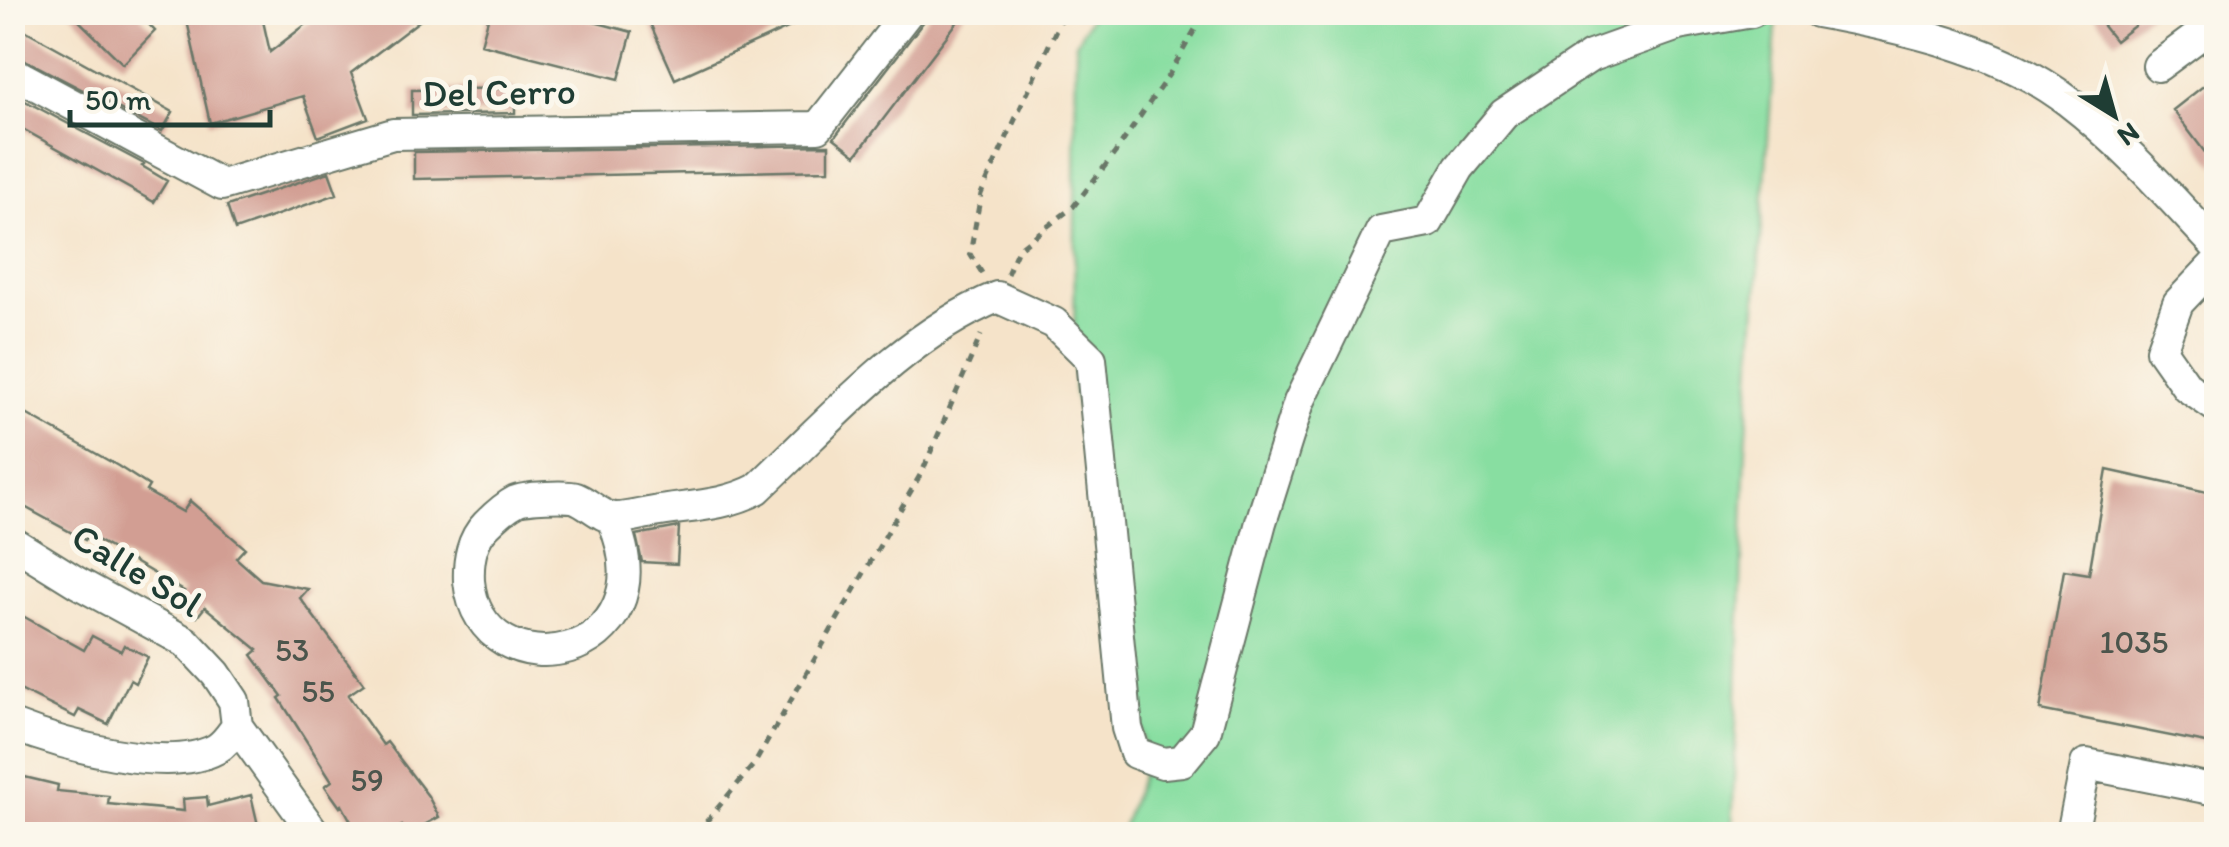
<svg xmlns="http://www.w3.org/2000/svg" width="2229" height="847" font-family="Itim,sans-serif">
	<style>
		.green { fill: #88dea1; stroke: #548e6a; stroke-width: 2.5 }
		.building { fill: #d29e93 }
		.lines { fill: none; stroke-linecap: round; stroke-linejoin: round }
		.minor-casing { stroke: #6a7768; stroke-width: 34 }
		.path { stroke: #6a7768; stroke-width: 5; stroke-dasharray: 8 8; stroke-linecap: butt }
		.minor { stroke: #fff; stroke-width: 30 }
		.labels { text-anchor: middle; stroke-width: 10; stroke-linejoin: round; paint-order: stroke }
		.number-label { font-size: 32px; fill: #4c554c }
		.street-label { font-size: 38px; fill: #1f3d34; stroke: #fbf7ec }
	</style>
	<rect width="100%" height="100%" fill="#fbf7ec"/>
	<filter id="ink" filterUnits="userSpaceOnUse"><feTurbulence type="fractalNoise" baseFrequency=".01" numOctaves="2"/><feDisplacementMap in="SourceGraphic" scale="20" xChannelSelector="R" yChannelSelector="G"/><feConvolveMatrix kernelMatrix="1 2 1 2 8 2 1 2 1" color-interpolation-filters="sRGB"/></filter>
	<filter id="wash" filterUnits="userSpaceOnUse"><feTurbulence type="fractalNoise" baseFrequency=".0048" numOctaves="4" result="noise"/><feDisplacementMap in="SourceGraphic" scale="40" xChannelSelector="R" yChannelSelector="G"/><feGaussianBlur stdDeviation="2.25" result="paint"/><feColorMatrix in="noise" values="0 0 0 0 0 0 0 0 0 0 0 0 0 0 0 0 0 1.4 0 .05"/><feComposite in="paint" operator="in"/></filter>
	<g filter="url(#wash)">
		<rect width="100%" height="100%" fill="#f5e3c9"/>
		<path class="green" d="M1093,12l684,1 -31,433 -14,388h-612l27,-75 -73,-370 2,-346z"/>
		<g id="blocks">
			<path class="building" d="M70,12h67l18,19 -32,33z
				M185,12h76l9,40 52,-40h109l-80,61 17,45 -50,19 -15,-41 -93,27z
				M490,12h66l76,20 -13,47 -138,-35z
				M645,12h178l-148,67z
				M931,12h34l-109,143 -22,-17z
				M2092,12h60l-37,29z
				M12,23l161,89 -11,19 -150,-78z
				M2216,76v91l-43,-57z
				M515,88v25l-103,2v-25z
				M12,94l132,70 -2,2 25,15 -13,21 -142,-79z
				M829,145v25l-415,9v-27z
				M329,172l8,22 -102,36 -8,-24z
				M12,406l106,60 31,20 -3,5 37,21 7,-11 55,47 -9,10 25,22 47,9 -8,9 64,86 -16,11 35,50 4,-3 41,54 11,21 -32,17 -5,-8 -16,8h-28l-16,-29 -2,2 -15,-21 7,-5 -53,-83 3,-2 -30,-41 6,-5 -53,-43 -8,10 -20,-18 7,-8 -96,-56 -3,5 -73,-40z
				M2107,470l109,24v251l-176,-35 24,-140 25,4z
				M679,527l-2,37 -35,-2 -6,-27z
				M12,610l72,40 8,-14 29,15 3,-6 24,12 -13,26 -5,-3 -22,44 -29,-14 -4,7 -63,-31z
				M12,774l46,11 -1,6 52,5 -1,8 76,7 -1,-12 24,-2 1,9 43,-11 9,39h-248z"/>
		</g>
	</g>
	<g filter="url(#ink)">
		<use href="#blocks" fill-opacity="0" stroke="#6a7768" stroke-width="2.5"/>
		<g class="lines">
			<g class="minor-casing">
				<path id="minor" d="M1817,12c83,15 183,36 251,89 55,42 101,95 148,145
					M2158,66l58,-43
					M12,72l210,113 171,-51 425,-7 90,-115
					M2216,263l-38,40 -17,47 26,37 29,20
					M612,519c63,143 -132,179 -143,62 -1,-20 3,-42 17,-56 8,-8 20,-19 30,-24 8,-4 52,-6 60,-3 13,5 26,20 40,20 12,0 25,-4 38,-6 35,-6 71,-6 103,-23 74,-69 145,-152 240,-192l57,26 37,36 36,369 8,25 28,10 19,-2 23,-28 56,-211 38,-120 82,-171 47,-9 31,-54 45,-54 87,-58 87,-31 74,-13
					M12,542l66,41 108,59 30,32 18,27 3,25c-6,8 -12,18 -21,23 -48,26 -156,-5 -204,-24
					M237,726l78,108
					M2072,834l14,-70 130,26"/>
			</g>
			<path class="path" d="M982,273l-12,-19 11,-60 83,-182
				M1007,274l11,-25 55,-42 42,-54 55,-80 35,-61
				M696,834l59,-71 168,-293 58,-135"/>
			<use href="#minor" class="minor"/>
		</g>
	</g>
	<g class="labels">
		<g class="number-label">
			<text x="2134" y="653">1035</text>
			<text x="292" y="661">53</text>
			<text x="318" y="702">55</text>
			<text x="367" y="791">59</text>
		</g>
		<g class="street-label">
			<text transform="translate(499 92) rotate(-1)" y="13">Del Cerro</text>
			<text transform="translate(137 570) rotate(31)" y="13">Calle Sol</text>
		</g>
	</g>
	<rect width="2229" height="847" fill="none" stroke="#fbf7ec" stroke-width="50"/>
	<g transform="translate(2114 115) rotate(143)" stroke="#fbf7ec" stroke-width="8" paint-order="stroke">
	<path d="M0-8L18 38L0 25L-18 38Z" fill="#1f3d34"/>
	<text y="-15" font-size="28" font-weight="bold" text-anchor="middle" fill="#1f3d34">N</text>
	</g>
	<path d="M70 110v15h200v-15" fill="none" stroke="#1f3d34" stroke-width="5"/>
	<text x="85" y="110" font-size="30" fill="#1f3d34" stroke="#fbf7ec" stroke-width="8" paint-order="stroke">50 m</text>
</svg>
